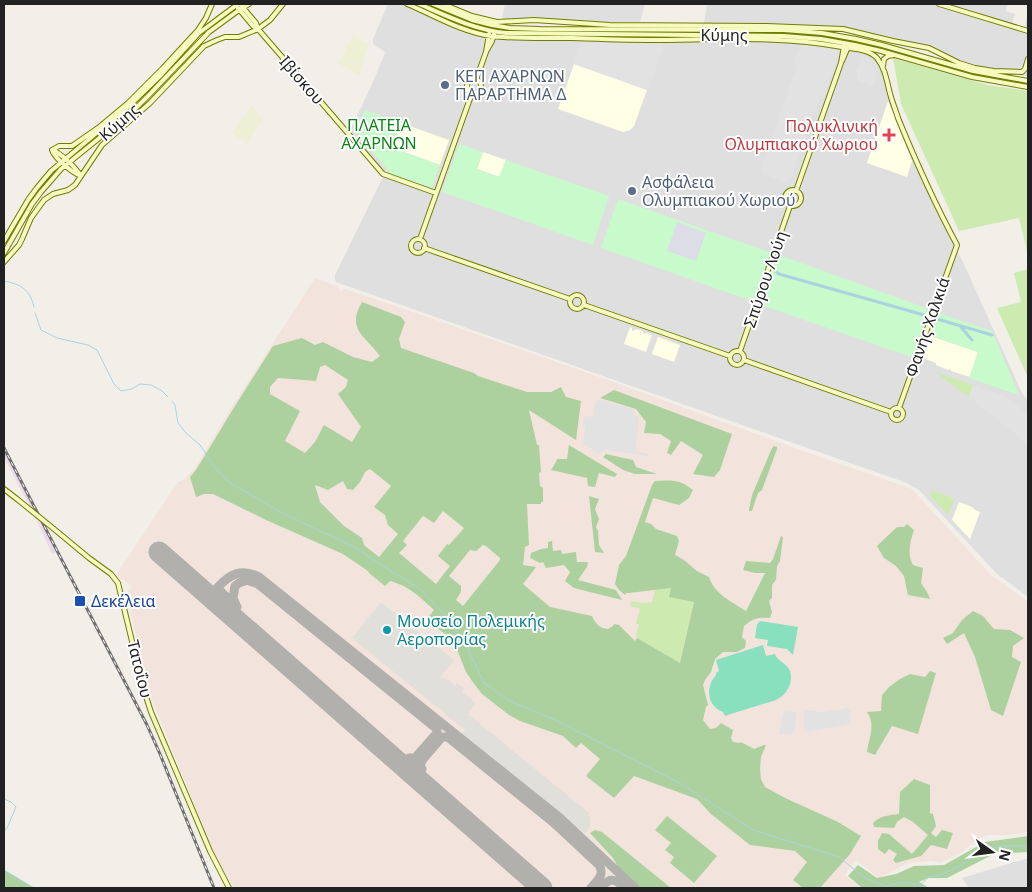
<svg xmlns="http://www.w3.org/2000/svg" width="1032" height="892" font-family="'Noto Sans',sans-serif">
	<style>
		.residential { fill: #e0dfdf }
		.industrial { fill: #ebdbe8 }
		.education { fill: #ffffe5 }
		.military { fill: #f3e3dd }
		.airport { fill: #e1dfda }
		.farmland { fill: #eef0d5 }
		.grass { fill: #cdebb0 }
		.forest { fill: #add19e; fill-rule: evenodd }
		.park { fill: #c8facc }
		.pitch { fill: #88e0be }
		.parking { fill: #e2e2e2 }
		.plaza { fill: #dddde8 }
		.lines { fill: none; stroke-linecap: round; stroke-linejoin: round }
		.stream { stroke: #aad3df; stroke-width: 1 }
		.canal { stroke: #aad3df; stroke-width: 3 }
		.taxiway { stroke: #b1b0ac; stroke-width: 9 }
		.runway { stroke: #b1b0ac; stroke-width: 21 }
		.secondary-casing { stroke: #707d05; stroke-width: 6 }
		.secondary { stroke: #f7fabf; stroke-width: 4 }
		.rail-casing { stroke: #707070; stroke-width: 3 }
		.rail { stroke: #fff; stroke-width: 1; stroke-dasharray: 4; stroke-linecap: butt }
		.secondary-bridge-casing { stroke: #707d05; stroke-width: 6; stroke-linecap: butt }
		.secondary-bridge { stroke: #f7fabf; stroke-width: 4 }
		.service-dot { fill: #5c6f8a; stroke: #fff; stroke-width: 2 }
		.health-dot { fill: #e0444e; stroke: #fff; stroke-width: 2 }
		.transit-dot { fill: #1a4fb4; stroke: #fff; stroke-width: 2 }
		.culture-dot { fill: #0f9aa8; stroke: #fff; stroke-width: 2 }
		.labels { text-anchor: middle; stroke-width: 4; stroke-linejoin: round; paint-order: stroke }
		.street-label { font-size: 16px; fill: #222; stroke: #fff }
		.service-label { font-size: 16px; fill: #4e5e75; stroke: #fff; text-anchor: start }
		.park-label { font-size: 16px; fill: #0c8416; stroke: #fff }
		.health-label { font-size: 16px; fill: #be3a42; stroke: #fff; text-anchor: end }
		.transit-label { font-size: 16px; fill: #164399; stroke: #fff; text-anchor: start }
		.culture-label { font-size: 16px; fill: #0d838f; stroke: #fff; text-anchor: start }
	</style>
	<rect width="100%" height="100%" fill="#f2efe9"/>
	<path class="residential" d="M388,4h15l59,26 22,7 13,2 165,3 22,-1 100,1 33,3 35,5 17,4 4,2 7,8 15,50 42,99 26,49 59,131 6,8v196l-31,-23 -78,-84 -12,-7 -571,-201 -1,-2v-5l48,-98 -35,-42 24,-51 13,-31 -1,-2 -11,-7v-5z
		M505,4h140l-5,18h-51l-57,-5 -28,3 -2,-4z
		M707,4h300l-1,7 9,3 -4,12 12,5 5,-17v62l-34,-3 -37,-9 -22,-11 -10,-4 -25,-4 -23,-6 -17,-9 -20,-4 -136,-3z
		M1028,858v30h-59l-7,-10z"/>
	<path class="industrial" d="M4,445l54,106 -6,3 -16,-35 -32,-62z"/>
	<path class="education" d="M574,64l73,26 -13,36 -4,4 -7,2 -65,-23z
		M888,101l24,60 -5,16 -40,-14z
		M401,123l48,17 -9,25 -47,-17z
		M483,152l23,8 -6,17 -23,-8z
		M630,327l2,1v2l2,1 1,-2 8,2v2l2,1 1,-1 6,2 -6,17 -22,-8z
		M931,336l47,16 -8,25 -19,-6v-1l-2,-1 -1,1 -12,-5v-2l-13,-5 2,-2z
		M658,337l22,8 -6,17 -22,-8z
		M959,502l13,5 3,3 5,2 -10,27 -18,-19z"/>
	<path class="military" d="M315,278l22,8 4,5 4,-2 77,26 186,65 184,67 120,42 78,85 38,28v230l-20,3h-20l-11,4 -16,14 -21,10 -9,-2 -22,2 -30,15 -23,-18 -11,15 15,13h-626l-18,-31 -65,-159 -25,-104 6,-8 -16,-11 62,-93 5,-2 11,-11 39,-64z"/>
	<path class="airport" d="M381,602l73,58 -14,17 8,3 7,6 2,-3 7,6 -2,3 14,11 -8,11 121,99 -1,2 2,2v9l-5,8 -123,-101 3,-3 -113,-92z"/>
	<path class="farmland" d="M353,35l16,9 -10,31 -21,-11z
		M251,106l13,13 -17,25 -15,-11z"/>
	<path class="grass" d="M893,58l95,27 40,6v165l-9,-38 -60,13 -58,-127z
		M1028,269v109l-31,-70 24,-6 -7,-29z
		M935,372l38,13 -4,12z
		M933,491l20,7 1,2 -6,15 -18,-20 1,-3z
		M672,588l22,14 -14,61 -43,-25 -1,-3 3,-10 -3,-2 4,-14 -10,-3 1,-5 11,2 10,-1 3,-12z"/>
	<path class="forest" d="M362,302l39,15 4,5 -6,17 2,9 73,25 4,3 49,16h24l10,-5 5,10 15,4 -5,39 -47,-30 8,35h2l2,27 -2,1 1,13 3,2v14h-2v2h-14l2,41 -4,2 -2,18 13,2 -13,17 27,23 42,9c4,8 7,12 16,13l5,-3 1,-2 5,1 16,16 2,-3 43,25 14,-61 -25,-5 2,-9 -42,5h-3l-1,2 -6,-5 -4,-6 4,-19 7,-9 26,-71 3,-4c16,-1 25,-2 38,9l-4,8 -10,7 -26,-7 -8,24 6,2 5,5 21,7 2,5 -4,14 9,5 13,11 12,6c6,18 22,24 37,34l19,-38h-10l-12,-3 3,-9 24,2 3,-4 8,-23 2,1 -3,24 -3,5 -1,14 -4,5v13l-3,3 3,11 -2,6c-13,-1 -16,0 -26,8l-2,11 4,4 -1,7 -8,4h-14l-8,7 -4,13 -6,8 -2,5 5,20 -2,2 -3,13 7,9 6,-1 5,-5 12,7 -2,8 2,4 6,1 2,-1 13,7 10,-4h2l-5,12 -1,12 1,10 4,8 20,11 53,24 23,14 -11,18 -30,34h-17l-10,-8 14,-18 -12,-11 -45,-6 -39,-31 -14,-15 -63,-23 -20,22 -28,-22 14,-17 -19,-16 -5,5 -13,-12 -43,-15 -11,-6 -27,-21 -10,-13 -6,-9 -10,-25 -8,-11 -22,-16 8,-10c-14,-13 -25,-24 -44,-29l-5,5 -16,-13 -1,-2 -25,-17 -77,-34 -53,-26h-9l-8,3 -6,-20 6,-7 39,-64 38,-60 29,-8 13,7 8,-3 30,15 19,5 8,-6c-15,-20 -34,-27 -18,-54zM325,365l23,15 -2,7 -8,7 23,33 -9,15 -28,-17 -9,17 -10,11 -20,-12 15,-30 -30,-17v-7l8,-9 38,3 4,-14zM370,469l21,17 -17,21 11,8 3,10 10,9 -19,23 -15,-12 -2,-7 -18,-12 -24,-24 -5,-17 13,5 15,-9 4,8 6,1 7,-8 5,-10zM443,511l21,17 -15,17 -2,-1 -9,12 12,10 -14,18 -37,-31 8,-8 -4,-4 20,-25 11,7zM483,545l3,1 14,12v2l-37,46 -7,-6 5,-8v-6l-12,-10 21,-26 6,1z
		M614,390l118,44 -12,36 -6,7 -21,-3 10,-19 -22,-14 -10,14 -4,-2 4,-12 -11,-7 -16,-1 2,-11 -10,-13 -36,-11z
		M569,445l48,29 -2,3 -16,-4 -4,14 -7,-1 -1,-8 -36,-8 5,-8 1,-3h10z
		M774,446l3,1v2l-15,41 -4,3 -6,18h-3v-2l3,-14 20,-47z
		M606,454l27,6 3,7 21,7h-22l-12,-4 -20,-13z
		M589,496l10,3 -4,10 4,10 -3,8 2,4 1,14 5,8 -9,-1z
		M907,524l7,6c-4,12 -7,24 -1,35l10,3 -2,15 6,9 3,7 -22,-4 -4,-19 -8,-10 -12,-8 -7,-12 20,-19h7z
		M552,541l1,10 8,-1 1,4 14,-2 1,10h11l-1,5 -9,13 38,10 6,10 -48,-12 -9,-7 5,-9 -6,-7 -18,3 -3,-6 -3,1 -10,-5 1,-5 10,-4 7,-1v-6z
		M973,611l10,5 11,13 16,1 14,8 -11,8 -1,11 9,5 -18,54 -12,-6 -16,-53 -11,-24 -17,11 -4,-6 10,-5 9,-13z
		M930,671l6,2 -18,61 -26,-8 -17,29 -8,-3c2,-15 9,-27 0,-40l14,-1 1,-16 7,-8 11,-8 10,-5 15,3z
		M914,779l16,6v28l3,1 3,12 -5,7 5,4 6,-7 11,3 -6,16 -16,-4 -10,11 -25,7 -3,-3 4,-6 -8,-5 -4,5 -7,-5v-8l4,-8 7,1 23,20 16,-19 -15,-13 -9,-5 -7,5 -3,6 -20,-1 -1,-4c6,-7 17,-8 26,-9l1,-22z
		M667,816l50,40 -23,27 -24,-20 4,-6 -9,-7 6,-7 -16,-13z
		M595,830l7,2 69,56h-32l-17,-14 -9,-16 -23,-25z
		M1028,836v16l-34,2 -47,24h-19l-9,4 10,6h-67l-14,-12 10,-11 19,13 19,-4 18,-8 30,-1 41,-23z
		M4,870l30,18h-30z"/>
	<path class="park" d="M365,110l36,13 -8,25 47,17 -8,23 -41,-14 -36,-43z
		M459,144l24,8 -6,17 22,8 7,-17 103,36 -16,49 -151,-53z
		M618,199l151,53 1,4 -16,44 -2,1 -151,-53z
		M779,255l150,54 -16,47 -2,1 -150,-52 -1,-1 17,-48z
		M939,313l53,18 27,64 -50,-17 9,-26 -47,-16z"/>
	<path class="pitch" d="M760,621l38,6 -5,28 -6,-6 -20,-3 1,-6 -13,-2 2,-14z
		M763,645l3,11 9,-2c2,7 12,9 15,17 3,9 -1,20 -9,26 -5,4 -12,5 -18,7 -13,4 -26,8 -38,12l-2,-4c-16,-6 -18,-25 -7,-37v-2l3,-2 -3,-11z"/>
	<path class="parking" d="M581,41l80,2 2,3v2l-15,42 -74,-26z
		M804,44l34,4 1,4 -15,44 -5,3 -27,78 -2,3 -5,2 -21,-7 -3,-6 36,-104 -3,-2 7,-18h2z
		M862,55l2,1 1,-1 6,3 6,6 1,7 -5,15 -16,-6 1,-2 -1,-1 1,-4 -2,-1z
		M973,385l33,12 22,17v30l-59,-47z
		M598,399l37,11 -1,6 5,1 -3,35 13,2 -1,3 -6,-2 -38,-5 -4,3h-3l-14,-9 2,-18h-2l1,-10 9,1 2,-14z
		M848,708v2h2l1,7 -2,1 1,6 -44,8v-2h-2l-1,-7 2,-1 -1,-4 1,-8 17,2v2h1v-2z
		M785,711l12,1 -3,21h-2l-1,2 -12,-1 4,-21h2z"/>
	<path class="plaza" d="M677,222l29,11 -10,28 -29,-10z"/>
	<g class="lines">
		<path class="stream" d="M4,281c16,3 26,8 30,26
			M35,313l6,17 16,8 31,7 9,5 17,34 7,7 11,-2 8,-5 11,1 11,6 6,6
			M172,401l3,4 3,18 8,10 14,12 16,24 13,13 51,30 74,35 37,24 28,17 26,27 22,32 17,36 26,18 41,17 127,64 75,48 86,27 26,21 20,8 19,-3 16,2 5,3
			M4,799l7,3 5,5 -8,19 -4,6
			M4,870l30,18
			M921,884l8,-7 11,-2 18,-8 25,-16 19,-5h26"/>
		<path class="canal" d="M775,271l4,3 145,41
			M937,319l55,16
			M961,327l11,13"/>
		<path class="taxiway" d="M235,605l-18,-17c13,-14 24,-20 42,-11l300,240 76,71
			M237,607l-4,-9 2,-12 4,-3 8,-3 11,4 179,145v4l-22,25h-6l13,11 -2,-4 3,-6 19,-22h3l4,1 105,85 45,42c6,10 -2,16 -8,23
			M601,888c9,-11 13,-10 24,0"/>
		<path class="runway" d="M159,552l383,336"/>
		<g class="secondary-casing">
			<path id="secondary" d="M240,4l16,19 2,6
				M407,4c27,11 54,28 84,32 26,3 53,2 79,2 27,1 53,2 79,2 65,0 129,-5 193,7 11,2 27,2 35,11 9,11 10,26 14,39 2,7 5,14 7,21 18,44 37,86 59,127l-58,163
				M419,4c28,12 56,26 87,29l278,3 37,3 34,6 26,6 91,26 56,10
				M433,4l39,16 20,5 18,3 30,1 244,1 38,3 34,6 26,6 91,26 55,10
				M443,4l29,12 25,6 37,-2 76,5 157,1 76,3 50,12 36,7 30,15 16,5 19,3 28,1 3,-3 3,-10
				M939,4l89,27
				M238,8l15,18 5,3 125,145 53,19
				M487,50l5,-9 2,-7
				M842,61l6,-14
				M883,66l1,-7 4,-3 6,-1
				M467 86a7 7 0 1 1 14 0a7 7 0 1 1-14 0Z
				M476,80l10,-28 3,-18
				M52,150l7,-4h13l26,-18 30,-25 34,-34 36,-39 8,-12 6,-14
				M52,150c3,9 21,23 29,26
				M52,150c9,3 24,18 29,26
				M785 198a8 8 0 1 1 16 0a8 8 0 1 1-16 0Z
				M796,191l45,-128 3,-17
				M411 246a7 7 0 1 1 14 0a7 7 0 1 1-14 0Z
				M420,239l52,-146
				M4,241l24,-41 8,-11 15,-18 18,-15 61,-51 31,-30 38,-42 39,-29
				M424,248l146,51
				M4,253l28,-49 9,-12 20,-23 73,-59 15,-15 60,-63 30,-22 10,-6
				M4,262l15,-17 3,-6 9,-21 13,-18 9,-6 15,-4 7,-5 27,-40 48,-42 54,-57 13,-6 8,-3h14l19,-8 12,-9 13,-16
				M570 302a7 7 0 1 1 14 0a7 7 0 1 1-14 0Z
				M584,305l146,51
				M730 358a7 7 0 1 1 14 0a7 7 0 1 1-14 0Z
				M740,351l50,-145
				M744,360l147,52
				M891 414a6 6 0 1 1 12 0a6 6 0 1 1-12 0Z
				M4,489l13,10
				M54,529l35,29 22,16 7,9 25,104 8,25 59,139 19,37"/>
		</g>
		<use href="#secondary" class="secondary"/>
		<g class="rail-casing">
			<path id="rail" d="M4,448l143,277 13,29 54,134"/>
		</g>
		<use href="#rail" class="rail"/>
		<g class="secondary-bridge-casing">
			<path id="secondary-bridge" d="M17,499l37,30"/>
		</g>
		<use href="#secondary-bridge" class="secondary-bridge"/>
	</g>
	<g class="service-dot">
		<circle cx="445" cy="85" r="5"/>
		<circle cx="632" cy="191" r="5"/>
	</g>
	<path class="health-dot" d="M886.5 127.5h5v5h5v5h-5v5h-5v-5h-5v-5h5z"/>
	<rect class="transit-dot" x="74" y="595" width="12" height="12" rx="2.5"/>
	<circle class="culture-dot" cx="387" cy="630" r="5"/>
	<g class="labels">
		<g class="street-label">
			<text x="724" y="41">Κύμης</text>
			<text transform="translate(302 80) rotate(49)" y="6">Ιβίσκου</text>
			<text transform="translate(119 122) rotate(-41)" y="6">Κύμης</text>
			<text transform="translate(765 279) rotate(-71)" y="6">Σπύρου Λούη</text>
			<text transform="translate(927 327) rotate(-71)" y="6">Φανής Χαλκιά</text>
			<text transform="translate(140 669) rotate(76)" y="6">Τατοΐου</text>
		</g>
		<g class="service-label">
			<text x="455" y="82">ΚΕΠ ΑΧΑΡΝΩΝ<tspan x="455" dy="18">ΠΑΡΑΡΤΗΜΑ Δ</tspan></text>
			<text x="642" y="188">Ασφάλεια<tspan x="642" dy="18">Ολυμπιακού Χωριού</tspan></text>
		</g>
		<g class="park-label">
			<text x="379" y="131">ΠΛΑΤΕΙΑ<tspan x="379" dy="18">ΑΧΑΡΝΩΝ</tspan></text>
		</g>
		<g class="health-label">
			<text x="878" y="132">Πολυκλινική<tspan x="878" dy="18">Ολυμπιακού Χωριου</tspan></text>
		</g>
		<g class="transit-label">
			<text x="91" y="607">Δεκέλεια</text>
		</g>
		<g class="culture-label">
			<text x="397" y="627">Μουσείο Πολεμικής<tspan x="397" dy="18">Αεροπορίας</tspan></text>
		</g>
	</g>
	<rect width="1032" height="892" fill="none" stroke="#222222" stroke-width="10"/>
	<g transform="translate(992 852) rotate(104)" stroke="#ffffff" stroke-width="4" paint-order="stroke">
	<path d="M0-4L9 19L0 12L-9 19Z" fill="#222222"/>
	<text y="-8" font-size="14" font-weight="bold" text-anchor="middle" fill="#222222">N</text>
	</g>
</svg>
